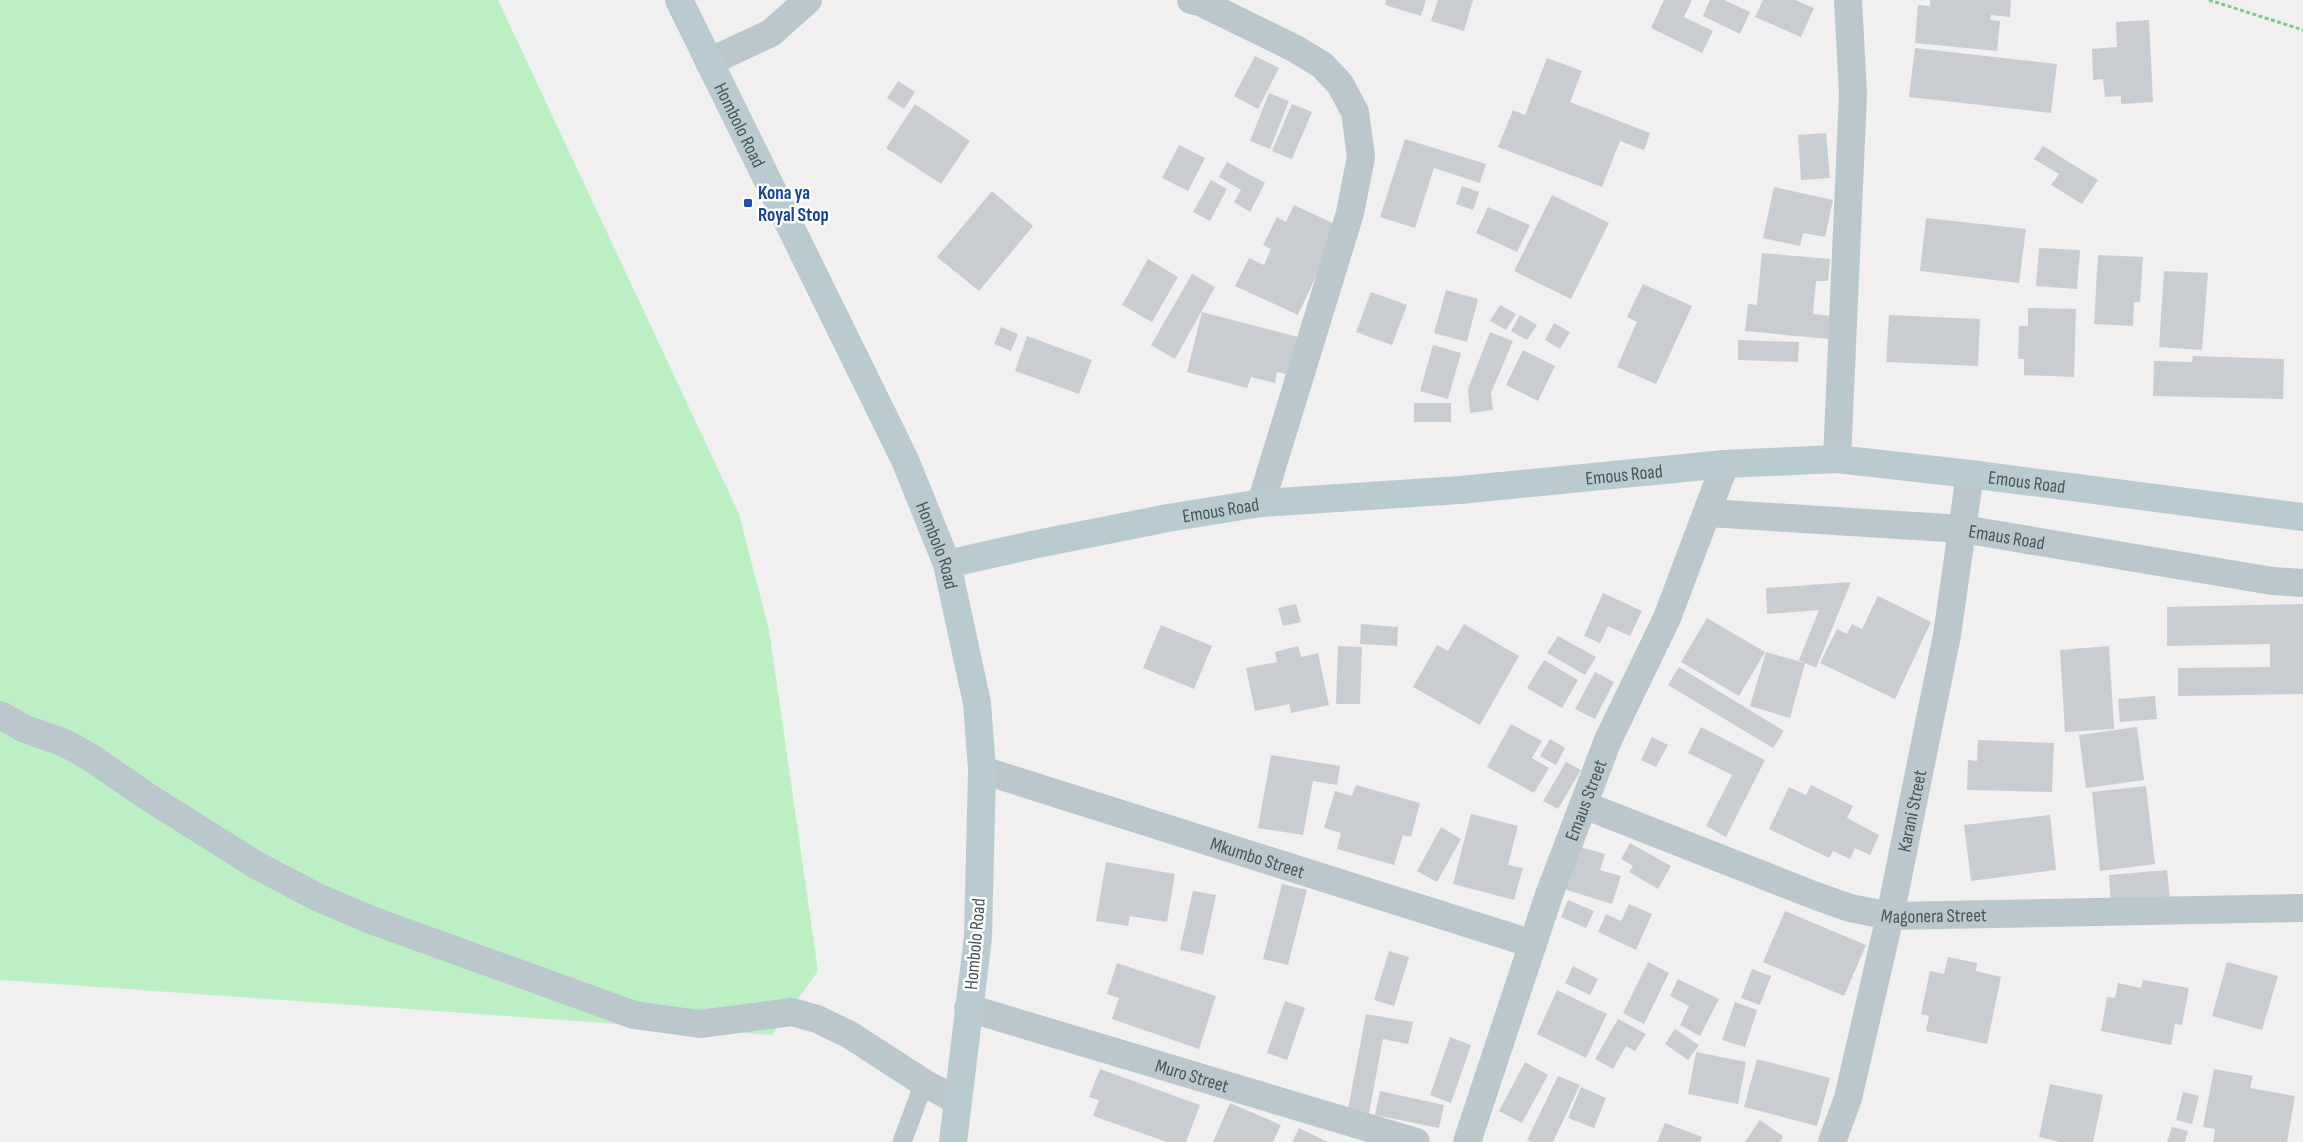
<svg xmlns="http://www.w3.org/2000/svg" width="2303" height="1142" font-family="'Sofia Sans Condensed',sans-serif">
	<style>
		.green { fill: #bdefc5 }
		.building { fill: #c9cdd1 }
		.lines { fill: none; stroke-linecap: round; stroke-linejoin: round }
		.path { stroke: #75cd8e; stroke-width: 3; stroke-dasharray: 4 2.5; stroke-linecap: butt }
		.lane { stroke: #bac7cc; stroke-width: 19 }
		.street { stroke: #bac7cc; stroke-width: 28 }
		.secondary { stroke: #bacad1; stroke-width: 28 }
		.transit-dot { fill: #1a4fb4; stroke: #fff; stroke-width: 2 }
		.labels { text-anchor: middle; stroke-width: 5; stroke-linejoin: round; paint-order: stroke }
		.street-label { font-size: 19px; fill: #47575c; stroke: #fff }
		.transit-label { font-size: 19px; font-weight: bold; fill: #164399; stroke: #fff; text-anchor: start }
	</style>
	<rect width="100%" height="100%" fill="#f1efef"/>
	<path class="green" d="M0,0h498l241,514 30,116 49,341 -46,64 -772,-55z"/>
	<path class="building" d="M1386,0h40l-5,16 -36,-11z
		M1438,0h35l-9,31 -33,-10z
		M1664,0h28l-8,17 29,14 -11,22 -51,-25z
		M1710,0h14l26,12 -10,22 -37,-18z
		M1763,0h32l19,8 -13,29 -46,-20z
		M1930,0h81l-1,17 -19,-2 -1,5 10,1 -3,30 -82,-8 3,-38 12,1z
		M2149,20l4,82 -32,2v-8l-16,1 -2,-18 -10,1 -1,-31 25,-2 -1,-25z
		M1915,48l142,16 -6,49 -142,-16z
		M1255,56l24,12 -21,41 -24,-13z
		M1547,58l35,13 -12,31 80,31 -6,17 -24,-9 -18,46 -104,-40 15,-37 12,5z
		M898,81l17,11 -11,17 -17,-11z
		M1269,93l20,8 -19,48 -20,-8z
		M915,104l55,37 -29,43 -55,-36z
		M1292,104l20,8 -20,47 -20,-8z
		M1826,133l4,45 -29,2 -3,-45z
		M1405,139l81,25 -6,19 -46,-15 -19,60 -35,-11z
		M1179,145l26,13 -17,33 -26,-13z
		M2043,146l55,34 -16,24 -31,-19 8,-11 -25,-15z
		M1227,162l38,21 -15,29 -16,-10 7,-12 -22,-13z
		M1211,180l16,9 -17,32 -17,-9z
		M1462,186l17,6 -6,18 -17,-6z
		M1774,187l59,13 -8,37 -22,-4 -3,13 -37,-8z
		M992,191l41,35 -54,65 -42,-34z
		M1552,195l57,28 -38,76 -57,-28z
		M1294,205l45,21 -41,89 -63,-29 14,-28 15,7 7,-16 -8,-4 14,-28 9,5z
		M1488,207l42,18 -13,27 -41,-19z
		M1926,218l100,11 -7,54 -99,-12z
		M2039,248l41,2 -3,39 -41,-3z
		M1762,253l68,6 -2,22h-12l-3,33 18,2 -2,23 -84,-8 3,-27 9,1z
		M2098,255l45,2 -3,45h-6l-1,24 -39,-2z
		M1148,259l30,18 -26,45 -30,-17z
		M2164,271l44,2 -6,77 -43,-3z
		M1192,274l23,13 -40,72 -24,-14z
		M1643,284l49,22 -36,78 -39,-17 20,-45 -10,-5z
		M1446,290l32,9 -11,43 -33,-9z
		M1371,292l36,13 -15,40 -36,-13z
		M1500,305l16,9 -10,16 -16,-9z
		M2028,308l48,1 -2,68 -50,-2v-16h-6l1,-33h9z
		M1202,312l96,25 -10,38 -11,-3 -2,11 -24,-6 -4,11 -60,-16z
		M1520,315l17,10 -10,15 -16,-9z
		M1889,315l91,4 -2,47 -92,-4z
		M1554,323l16,9 -10,17 -15,-9z
		M1001,327l17,7 -7,17 -17,-7z
		M1490,332l23,9 -22,52 2,17 -23,3 -2,-24z
		M1027,336l65,24 -13,34 -64,-23z
		M1738,340l61,2 -1,20 -60,-2z
		M1433,345l28,8 -13,46 -28,-8z
		M1523,350l32,16 -17,35 -32,-16z
		M2193,356l91,3 -1,40 -130,-3 1,-35 38,1z
		M1414,403h37v19h-37z
		M1851,582l-35,86 -17,-8 20,-50 -52,4 -1,-26z
		M1603,593l39,18 -12,25 -22,-10 -8,17 -16,-7z
		M1878,596l53,26 -36,77 -75,-36 17,-34 10,5 5,-10 10,5z
		M1296,604l5,18 -18,4 -5,-18z
		M2303,604v90l-125,2v-28l92,-1v-23l-103,2v-39z
		M1707,618l58,34 -26,44 -58,-34z
		M1361,624l37,3 -1,19 -37,-2z
		M1464,624l55,32 -39,69 -67,-38 24,-42 11,6z
		M1161,625l51,21 -18,43 -51,-21z
		M1558,636l38,21 -11,18 -38,-22z
		M1298,646l3,11 17,-4 11,52 -38,8 -2,-9 -34,7 -9,-43 31,-6 -2,-10z
		M1338,646l24,1 -2,57h-24z
		M2109,646l5,83 -49,3 -5,-82z
		M1766,652l39,11 -15,55 -40,-12z
		M1544,660l34,20 -16,28 -35,-20z
		M1679,667l105,64 -11,17 -105,-63z
		M1595,672l19,10 -19,37 -20,-10z
		M2155,696l2,23 -37,3 -2,-23z
		M1511,724l31,17 -10,17 17,10 -15,25 -47,-26z
		M1701,727l64,33 -39,77 -20,-11 26,-51 -44,-22z
		M2137,727l7,53 -58,8 -7,-53z
		M1652,737l16,8 -12,22 -15,-7z
		M1550,739l15,9 -9,17 -16,-9z
		M1978,740l76,3 -2,49 -85,-2 1,-30 9,1z
		M1271,755l69,11 -3,19 -24,-4 -10,54 -45,-7z
		M1566,762l15,8 -23,39 -15,-8z
		M1356,785l64,18 -9,34 -8,-2 -9,30 -57,-16 4,-16 -17,-5 11,-37 17,5z
		M1811,785l42,21 -6,12 32,17 -9,20 -15,-7 -5,11 -17,-8 -4,7 -60,-29 20,-42 17,8z
		M2146,786l9,78 -55,7 -8,-79z
		M1471,814l47,12 -10,39 15,3 -9,32 -61,-16z
		M2050,815l6,55 -85,11 -7,-56z
		M1441,827l20,12 -24,43 -20,-11z
		M1630,843l41,23 -13,23 -29,-17 4,-6 -12,-7z
		M1577,846l28,8 -5,16 21,6 -9,28 -48,-15z
		M1106,862l69,12 -8,48 -37,-6 -2,10 -32,-5z
		M2167,870l3,28 -59,6 -2,-29z
		M1282,884l25,6 -19,75 -25,-6z
		M1193,891l23,4 -13,60 -23,-5z
		M1568,900l26,11 -8,17 -25,-11z
		M1629,904l23,10 -16,36 -38,-18 8,-18 15,7z
		M1785,911l81,34 -22,51 -81,-34z
		M1389,951l20,6 -15,49 -20,-6z
		M1948,957l29,6 -1,8 25,6 -14,67 -61,-13 3,-15 -8,-2 9,-43 14,3z
		M1648,962l21,11 -25,51 -21,-11z
		M2227,962l51,14 -16,54 -50,-14z
		M1117,963l99,33 -17,53 -87,-30 7,-21 -12,-4z
		M1573,966l25,13 -8,16 -25,-12z
		M1752,969l19,7 -11,29 -19,-7z
		M1678,979l41,20 -19,37 -20,-11 9,-19 -19,-10z
		M2143,980l46,8 -7,37 -7,-1 -4,21 -70,-14 6,-34 8,1 3,-15 23,5z
		M1557,990l50,24 -21,44 -49,-24z
		M1285,1001l20,7 -18,52 -20,-7z
		M1735,1002l22,8 -12,37 -23,-7z
		M1366,1014l47,8 -5,22 -25,-5 -14,74 -21,-4z
		M1618,1019l28,15 -11,17 -9,-5 -13,23 -18,-10z
		M1675,1029l24,16 -11,15 -23,-16z
		M1450,1037l21,8 -20,58 -21,-8z
		M1696,1052l50,10 -8,42 -50,-10z
		M1757,1059l73,19 -13,48 -73,-19z
		M1525,1062l23,13 -26,48 -23,-12z
		M1100,1069l100,36 -14,37h-19l-74,-26 6,-16 -10,-3z
		M2214,1069l39,7 -3,12 45,8 -8,46h-74l2,-13 -12,-2z
		M1558,1076l22,9 -27,57h-22l-4,-2z
		M2050,1084l53,11 -10,47h-33l-21,-5z
		M1581,1087l25,11 -12,30 -26,-10z
		M1380,1091l64,14 -5,23 -64,-13z
		M2183,1092l16,4 -7,28 -16,-4z
		M1230,1103l51,22 -8,17h-60z
		M1760,1120l23,16 -3,6h-35z
		M1665,1123l37,14 -2,5h-43z
		M2172,1127l16,4 -3,11h-18z
		M1299,1128l29,14h-36z"/>
	<g class="lines">
		<path class="path" d="M2209,0l94,30"/>
		<path class="lane" d="M902,1142l22,-59"/>
		<g class="street">
			<path d="M1191,0l9,2 94,46 28,17 18,19 15,28 6,45 -11,56 -89,290"/>
			<path d="M709,62l62,-29 37,-33"/>
			<path d="M1837,459l16,-365 -5,-94"/>
			<path id="s1" d="M1708,513l255,16 309,52 31,2"/>
			<path d="M0,715l25,14 40,14 28,16 52,36 111,70 61,32 54,23 263,95 66,9 92,-12 25,7 33,16 74,48 34,18"/>
			<path id="s2" d="M982,770l551,174"/>
			<path id="s3" d="M1584,805l232,91 34,12 40,8 413,-8"/>
			<path id="s4" d="M968,1008l448,134"/>
			<path id="s5" d="M1467,1142l82,-247 59,-155 59,-122 58,-154"/>
			<path id="s6" d="M1832,1142l16,-44 42,-182 57,-281 23,-161"/>
		</g>
		<g class="secondary">
			<path id="s7" d="M679,0l226,460 42,104 30,139 5,67 -4,167 -25,205"/>
			<path id="s8" d="M947,564l85,-19 136,-27 93,-15 199,-13 265,-26 112,-5 133,15 333,43"/>
		</g>
	</g>
	<rect class="transit-dot" x="743" y="198" width="10" height="10" rx="2.5"/>
	<g class="labels">
		<g class="street-label">
			<text dy="7" stroke="none"><textPath href="#s7" startOffset="139">Hombolo Road</textPath></text>
			<text dy="7" stroke="none"><textPath href="#s8" startOffset="684">Emous Road</textPath></text>
			<text dy="7" stroke="none"><textPath href="#s8" startOffset="1089">Emous Road</textPath></text>
			<text dy="7" stroke="none"><textPath href="#s8" startOffset="279">Emous Road</textPath></text>
			<text dy="7" stroke="none"><textPath href="#s1" startOffset="300">Emaus Road</textPath></text>
			<text dy="7" stroke="none"><textPath href="#s7" startOffset="604">Hombolo Road</textPath></text>
			<text dy="7" stroke="none"><textPath href="#s5" startOffset="362">Emaus Street</textPath></text>
			<text dy="7" stroke="none"><textPath href="#s6" startOffset="341">Karani Street</textPath></text>
			<text dy="7" stroke="none"><textPath href="#s2" startOffset="289">Mkumbo Street</textPath></text>
			<text dy="7" stroke="none"><textPath href="#s3" startOffset="370">Magonera Street</textPath></text>
			<text transform="translate(974 944) rotate(-85)" y="7">Hombolo Road</text>
			<text dy="7" stroke="none"><textPath href="#s4" startOffset="234">Muro Street</textPath></text>
		</g>
		<g class="transit-label">
			<text x="758" y="199">Kona ya<tspan x="758" dy="22">Royal Stop</tspan></text>
		</g>
	</g>
</svg>
